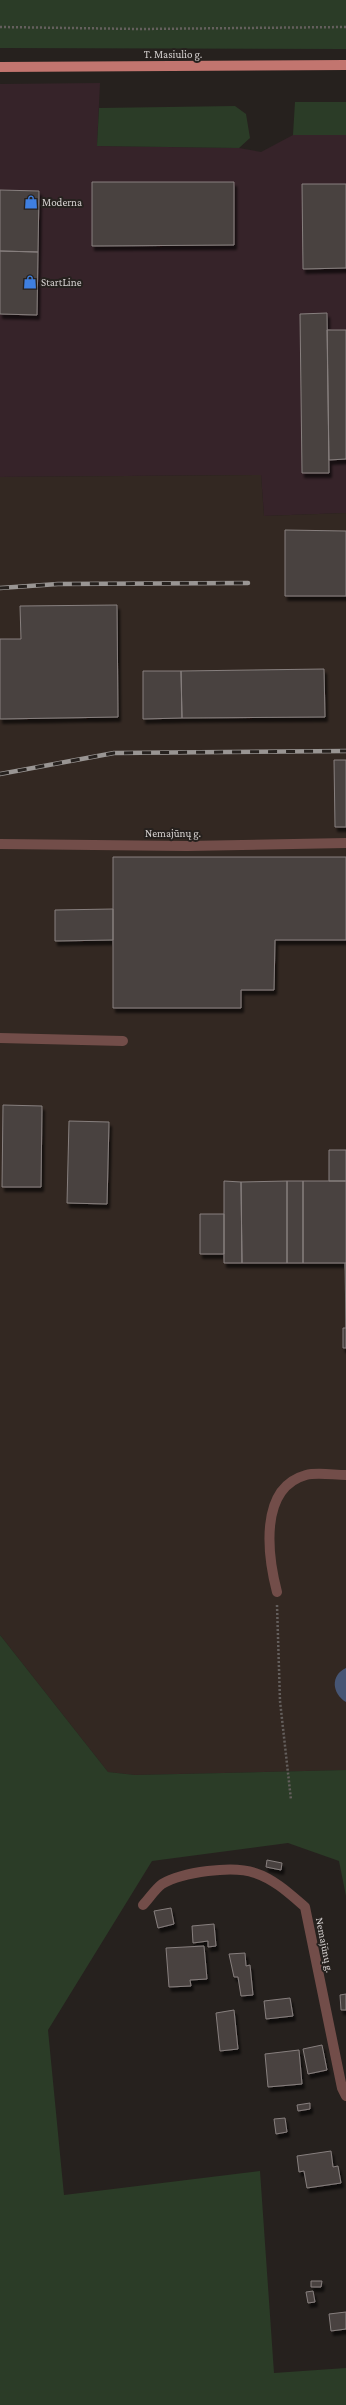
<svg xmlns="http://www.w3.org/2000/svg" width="346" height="2405" font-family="'Crimson Pro',serif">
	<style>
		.commercial { fill: #362329 }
		.built { fill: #332822 }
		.green { fill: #2b3c27 }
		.water { fill: #465574 }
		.building { fill: #494341; stroke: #877f7e; filter: url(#shadow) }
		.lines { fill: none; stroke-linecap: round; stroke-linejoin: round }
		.path { stroke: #645f5d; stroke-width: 2.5; stroke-dasharray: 2 2; stroke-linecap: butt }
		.minor { stroke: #724d49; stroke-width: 10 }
		.primary { stroke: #c2756f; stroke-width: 10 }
		.rail-casing { stroke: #999593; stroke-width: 4.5 }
		.rail { stroke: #26211e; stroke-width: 3; stroke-dasharray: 9; stroke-linecap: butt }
		.labels { text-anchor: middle; stroke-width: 4; stroke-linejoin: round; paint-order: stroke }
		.street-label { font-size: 11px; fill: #d6d2d1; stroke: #26211e }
		.poi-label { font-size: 11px; fill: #d6d2d1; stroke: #26211e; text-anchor: start }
	</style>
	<defs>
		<filter id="shadow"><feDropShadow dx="2.5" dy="4.5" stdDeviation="1" flood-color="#0009"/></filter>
	</defs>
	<rect width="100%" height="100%" fill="#26211e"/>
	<path class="commercial" d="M100,83l-3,63 142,2 22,4 32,-17h53v378l-82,3 -3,-41 -261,2v-393z"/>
	<path class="built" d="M261,475l3,41 82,-3v1257l-211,5 -27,-3 -108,-137v-1158z"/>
	<path class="green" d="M0,0h346v49l-346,-1z
		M295,102h51v33h-53z
		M235,106l11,8 4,24 -11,10 -142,-2 2,-38z
		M0,1635l108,137 27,3 211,-5v126l-7,-35 -51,-18 -136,18 -104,169 16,165 196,-24 14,202 72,-5v37h-346z"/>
	<path class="water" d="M346,1668v34c-14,-8 -16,-27 0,-34z"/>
	<path class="building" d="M92,182h142v63l-142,1z
		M302,184h44v84l-43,1z
		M0,190l39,1 -1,61 -38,-1z
		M0,251l38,1 -1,63 -37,-1z
		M327,313l2,160h-27l-2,-159z
		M327,330h19v129l-17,1z
		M285,530l61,1v65h-61z
		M117,605l1,112 -118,2v-80h21l-1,-33z
		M324,669l1,48 -143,1 -1,-47z
		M143,671h38l1,47 -39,1z
		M334,760h12v67h-11z
		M113,857h233v83h-71l-1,50h-33v18h-128z
		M113,909v31l-58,1v-31z
		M3,1105l39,1 -1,81h-39z
		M69,1121l40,1 -2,82 -40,-1z
		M329,1150h17v31h-17z
		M224,1181l17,1 1,81h-18z
		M287,1181v82h-45l-1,-81z
		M287,1181h16v82h-16z
		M303,1181h43v82h-43z
		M200,1214h24v40h-24z
		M345,1263h1v65z
		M343,1328h3v20h-3z
		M267,1860l15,3 -1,7 -15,-3z
		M171,1908l3,16 -16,4 -4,-17z
		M214,1924l2,22 -8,1v-6l-15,2 -1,-17z
		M204,1946l3,33 -17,1 1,6 -22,1 -3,-39z
		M245,1953l1,13 4,-1 3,30 -12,1 -3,-19h-4l-5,-23z
		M346,1994v16h-5l-1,-15z
		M290,1998l3,18 -27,3 -2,-18z
		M234,2010l4,39 -18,2 -4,-38z
		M322,2045l5,25 -19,4 -5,-25z
		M299,2050l3,34 -34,3 -3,-33z
		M310,2103v6l-12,2 -1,-6z
		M285,2118l2,14 -11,2 -2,-15z
		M331,2151l2,16 5,-1 3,17 -34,5 -3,-17 -5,1 -2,-16z
		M311,2281h11l-1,6h-10z
		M313,2291l2,11 -7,1 -2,-11z
		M346,2312v17l-15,2 -2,-17z"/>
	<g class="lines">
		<path class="path" d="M0,27l140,2 206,-2
			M277,1605l3,96 11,99"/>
		<path class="minor" d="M0,844l187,2 159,-3
			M0,1038l123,3
			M277,1592c-9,-35 -19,-104 29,-117 11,-3 28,0 40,0
			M143,1905c6,-6 12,-16 19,-21 20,-12 71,-19 93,-11 19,6 35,21 50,34l37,181 4,8"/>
		<path class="primary" d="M0,67l346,-2"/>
		<g class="rail-casing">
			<path id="rail" d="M0,588l58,-4 190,-1
				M0,774l114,-21 232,-2"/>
		</g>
		<use href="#rail" class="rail"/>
	</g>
	<defs>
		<g id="shop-bare" transform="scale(1.08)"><path d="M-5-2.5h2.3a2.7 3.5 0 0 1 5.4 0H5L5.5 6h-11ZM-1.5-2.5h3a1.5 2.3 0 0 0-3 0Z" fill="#3f7fe0" stroke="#26211e" stroke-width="2.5" paint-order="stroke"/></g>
	</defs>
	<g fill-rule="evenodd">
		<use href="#shop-bare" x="31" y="202"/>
		<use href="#shop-bare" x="30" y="282"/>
	</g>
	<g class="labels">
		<g class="street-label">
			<text x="173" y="58">T. Masiulio g.</text>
			<text x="173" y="837">Nemajūnų g.</text>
			<text transform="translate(325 1945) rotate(79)" y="4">Nemajūnų g.</text>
		</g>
		<g class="poi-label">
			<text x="42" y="206">Moderna</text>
			<text x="41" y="286">StartLine</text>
		</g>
	</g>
</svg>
